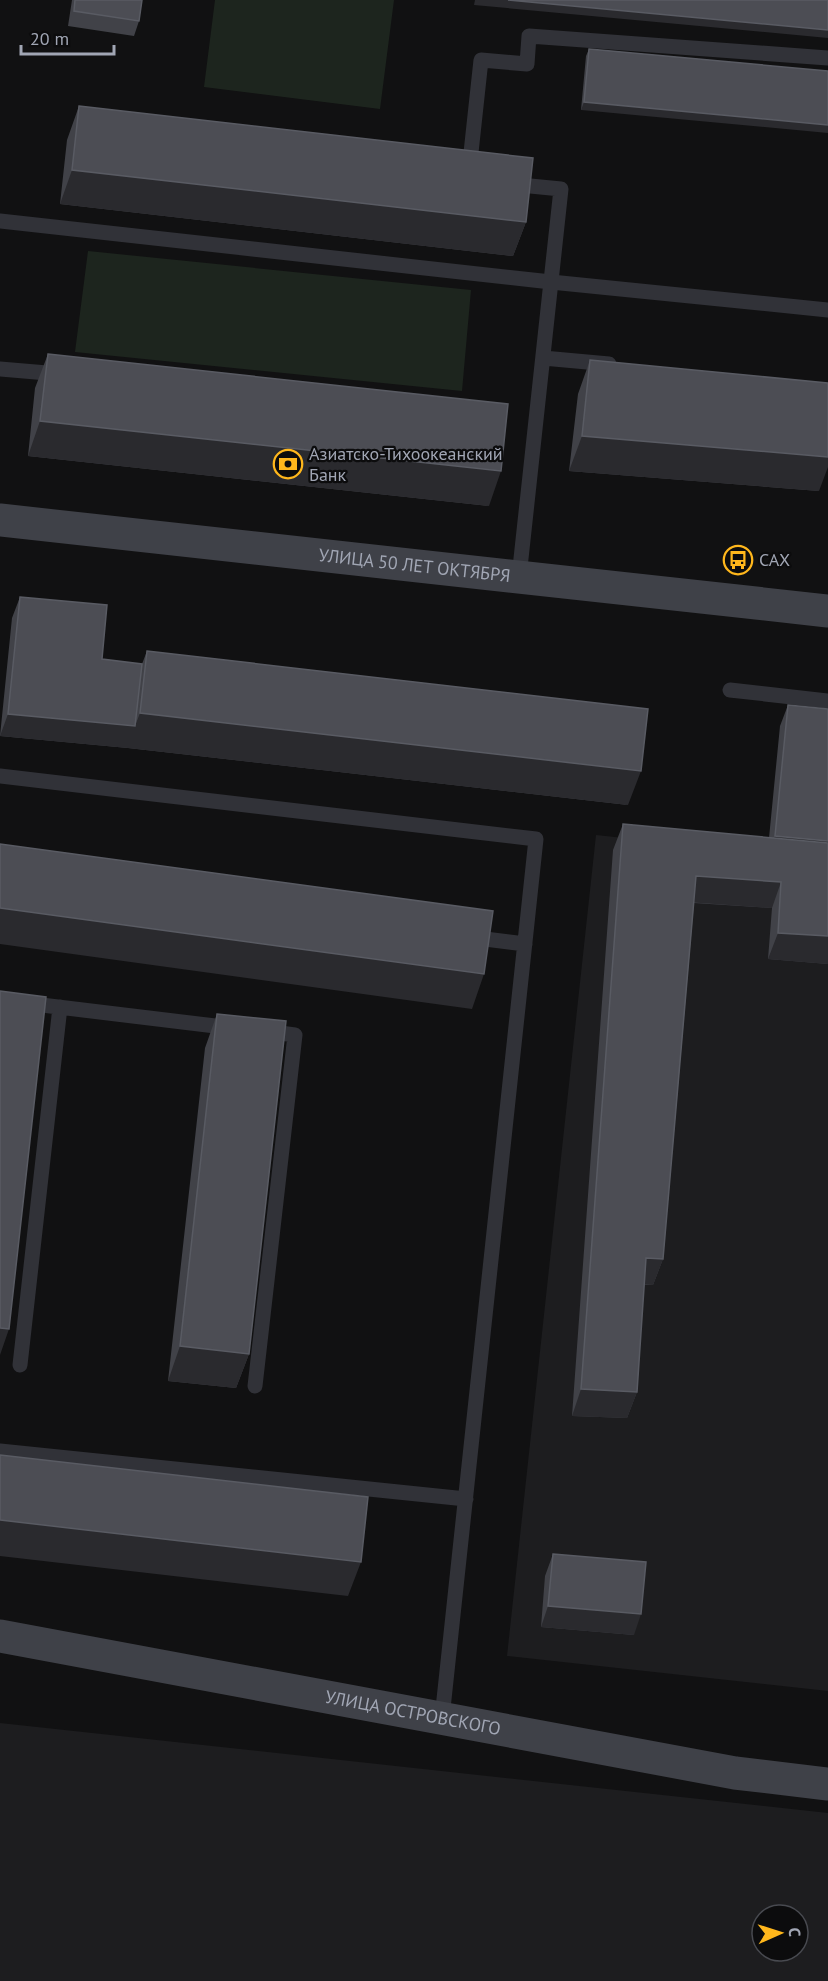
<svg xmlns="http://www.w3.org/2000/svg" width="828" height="1981" font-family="'PT Sans',sans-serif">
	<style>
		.built { fill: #1d1d1f; fill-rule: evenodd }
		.green { fill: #1d251e }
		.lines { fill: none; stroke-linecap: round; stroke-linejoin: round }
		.lane { stroke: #313238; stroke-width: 15 }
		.secondary { stroke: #3f4148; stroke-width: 33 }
		.wall { fill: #414248 }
		.shaded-wall { fill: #2a2a2e }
		.building { fill: #4c4d54; stroke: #595b63; stroke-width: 1.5 }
		.labels { text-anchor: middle; stroke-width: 4.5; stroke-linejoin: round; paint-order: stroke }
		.poi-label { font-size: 18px; fill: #a1a6b4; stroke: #0c0c0d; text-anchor: start }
		.street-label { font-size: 18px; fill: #a1a6b4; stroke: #0c0c0d }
	</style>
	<rect width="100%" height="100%" fill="#111112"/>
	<path class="built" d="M596,835l232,25v831l-321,-35z
		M0,1723l828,90v168h-828zM762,1915h36v36h-36z"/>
	<path class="green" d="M215,0h179l-14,109 -176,-22z
		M88,251l383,39 -9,101 -387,-39z"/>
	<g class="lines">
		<path class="lane" d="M469,171l12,-111 46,4 2,-28 299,22
			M510,184l51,5 -42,388
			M0,221l551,61 277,28
			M543,358l66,6
			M0,369l59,5
			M730,690l98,11
			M0,776l536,63 -94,879
			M469,937l56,7
			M0,1000l232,28
			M20,1365l40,-358
			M255,1386l40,-351 -30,-4
			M0,1451l466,48"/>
		<g class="secondary">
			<path id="s1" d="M0,520l828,91"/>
			<path id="s2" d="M0,1636l735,137 93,11"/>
		</g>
	</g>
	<path class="wall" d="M72,0h70l-3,21 -5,15 -66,-10z
		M589,49l239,22 -247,39 5,-54z
		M79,106l447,116 -13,34 -453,-52 7,-64z
		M48,354l441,152 -461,-50 7,-68z
		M590,360l229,131 -250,-20 9,-77z
		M20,597l82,62 40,5 5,-13 481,154 -500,-57 -128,-12 12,-118z
		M788,705l40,259 -60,-5 4,-51 -78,-5 -31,356 -10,26h-9l-7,107 -10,26 -55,-2 41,-566 10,-26 146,14 11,-112z
		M217,1014l32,340 -13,34 -68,-7 37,-333z
		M553,1554l81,81 -93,-8 4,-51z"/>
	<path class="shaded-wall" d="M475,0h33l320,30v8l-354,-33z
		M584,102l244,23v8l-247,-23z
		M72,170l454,52 -13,34 -453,-52z
		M40,421l461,50 -12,35 -461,-50z
		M582,436l246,21v10l-9,24 -250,-20z
		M140,713l501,58 -13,34 -500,-57 -128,-12 8,-22 127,12z
		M775,836l53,5v22l-61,-6z
		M696,876l85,6 -9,26 -85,-6z
		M0,908l484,66 -12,35 -472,-65z
		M778,933l50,3v28l-60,-5z
		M646,1258l17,1 -10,26 -17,-1z
		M0,1328l9,1 -9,26z
		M180,1346l69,8 -13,34 -68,-7z
		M581,1389l56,3 -10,26 -55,-2z
		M0,1520l361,42 -13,34 -348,-40z
		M548,1606l93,8 -7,21 -93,-8z"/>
	<path class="building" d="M75,0h67l-3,21 -65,-10z
		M508,0h320v30z
		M589,49l239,22v54l-244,-23z
		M79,106l454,52 -7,64 -454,-52z
		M48,354l460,50 -7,67 -461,-50z
		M590,360l238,23v74l-246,-21z
		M20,597l87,8 -5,54 40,5 -7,62 -127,-12z
		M147,651l501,58 -7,62 -501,-58z
		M788,705l40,4v132l-53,-5z
		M623,824l205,19v93l-50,-3 3,-51 -85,-6 -33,383 -17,-1 -9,134 -56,-3z
		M0,844l493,67 -9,63 -484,-66z
		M0,991l46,6 -37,332 -9,-1z
		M217,1014l69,7 -37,333 -69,-8z
		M0,1455l368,42 -7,65 -361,-42z
		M553,1554l93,8 -5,52 -93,-8z"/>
	<defs>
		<g id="bank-ring" transform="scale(1.5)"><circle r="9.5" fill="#0c0c0d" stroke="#ffb71c" stroke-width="1.5"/><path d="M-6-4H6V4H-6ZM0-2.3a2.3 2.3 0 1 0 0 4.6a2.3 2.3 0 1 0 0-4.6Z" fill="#ffb71c"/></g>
		<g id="bus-ring" transform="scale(1.5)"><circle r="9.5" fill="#0c0c0d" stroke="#ffb71c" stroke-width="1.5"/><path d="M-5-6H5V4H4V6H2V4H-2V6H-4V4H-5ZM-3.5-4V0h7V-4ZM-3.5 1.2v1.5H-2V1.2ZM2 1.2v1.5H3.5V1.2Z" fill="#ffb71c"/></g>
	</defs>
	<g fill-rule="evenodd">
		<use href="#bank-ring" x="288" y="464"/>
		<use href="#bus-ring" x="738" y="560"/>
	</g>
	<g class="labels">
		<g class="poi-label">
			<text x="309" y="460">Азиатско-Тихоокеанский<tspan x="309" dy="21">Банк</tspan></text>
			<text x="759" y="566">САХ</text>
		</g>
		<g class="street-label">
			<text dy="6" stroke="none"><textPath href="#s1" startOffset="417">УЛИЦА 50 ЛЕТ ОКТЯБРЯ</textPath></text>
			<text dy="6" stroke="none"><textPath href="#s2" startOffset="420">УЛИЦА ОСТРОВСКОГО</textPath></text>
		</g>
	</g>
	<g transform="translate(780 1933) rotate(87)"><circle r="28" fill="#0c0c0d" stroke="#484a50" stroke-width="1.5"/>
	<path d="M0-4.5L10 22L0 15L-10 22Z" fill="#ffb71c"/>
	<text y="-9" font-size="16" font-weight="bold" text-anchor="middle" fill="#a1a6b4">С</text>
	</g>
	<path d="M21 45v9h93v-9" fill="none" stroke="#a1a6b4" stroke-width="3"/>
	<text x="30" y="45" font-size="18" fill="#a1a6b4" stroke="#0c0c0d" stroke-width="4.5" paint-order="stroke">20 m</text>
</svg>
